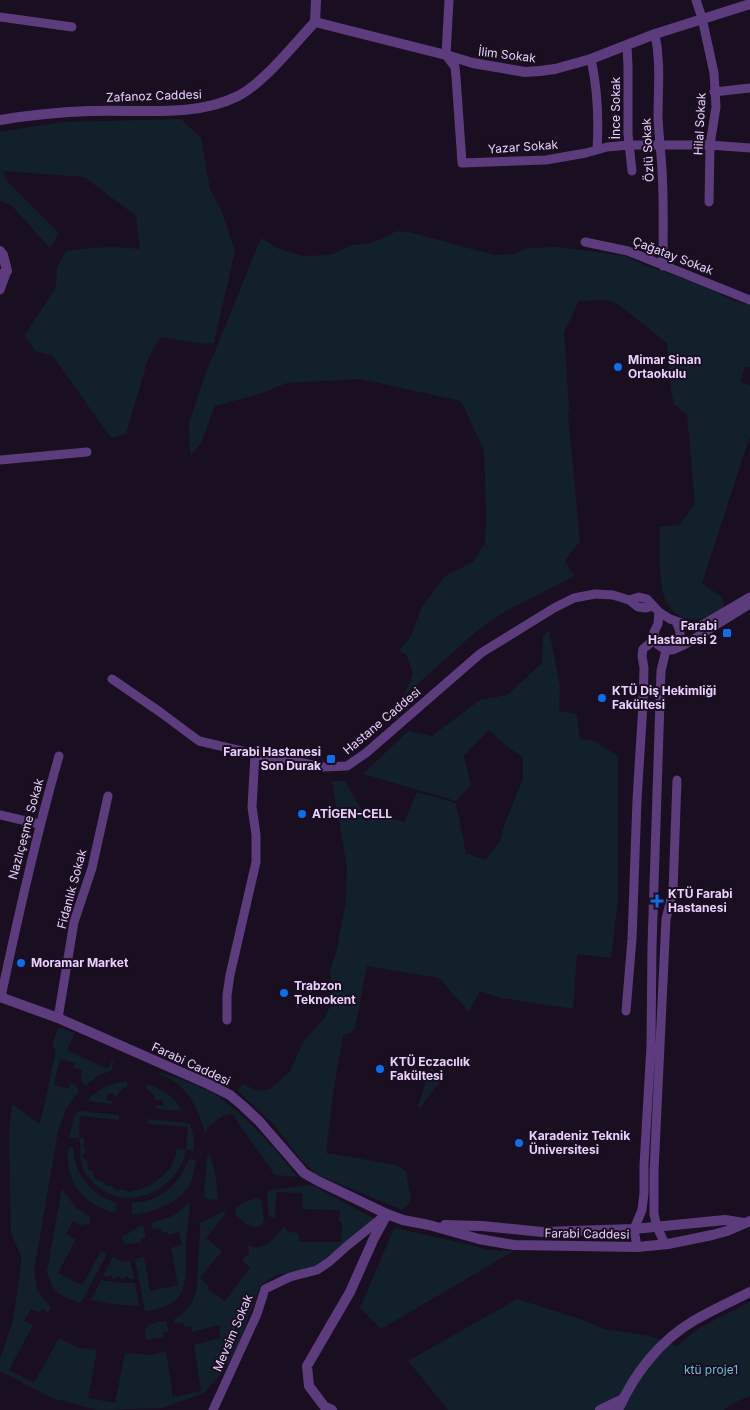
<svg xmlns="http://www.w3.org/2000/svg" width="750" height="1410" font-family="Inter,sans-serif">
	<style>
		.green { fill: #12202b }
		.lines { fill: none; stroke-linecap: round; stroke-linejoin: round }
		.minor { stroke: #5d3c7e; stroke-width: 9 }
		.tertiary { stroke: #5d3c7e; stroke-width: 10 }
		.poi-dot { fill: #0c6eed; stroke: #1a0e21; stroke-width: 2 }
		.labels { text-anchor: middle; stroke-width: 4; stroke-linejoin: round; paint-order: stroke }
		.street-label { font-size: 12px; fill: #ead1fd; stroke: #1a0e21 }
		.poi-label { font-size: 12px; font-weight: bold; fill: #ead1fd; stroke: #1a0e21; text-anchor: start }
		.park-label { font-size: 12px; fill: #61bfd9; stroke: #1a0e21 }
	</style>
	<rect width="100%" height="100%" fill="#1a0e21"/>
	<path class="green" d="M181,119l20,19 9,51 12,23 13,39 -21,92 -8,1 -46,-7 -12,22 -22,75 -15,4 -58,-82 -18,-5 -10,-16 31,-48 1,-20 9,-16c25,-4 49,-5 74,-2l-4,-33 -52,-39 -80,-6 2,9 53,53 -9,15 -39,-43 -11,-4v-69l62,-10z
		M397,231l12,1 85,23 20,-1 14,-6 31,-1 67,9 22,11 13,3 54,21 19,10 16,4v62h-5l-5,15 10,3v51l-48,147 21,15 1,12c-26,16 -55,13 -62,-21 -3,-17 -2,-44 -2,-62l19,-2 16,-21 -8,-89 -13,-11 -3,-13 -4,-48 -48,-38 -12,-5 -28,1 -15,31 5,77 -1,6 12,126 -15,20 9,15 -68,35 -27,18 -76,68 10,-23 -6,-18 -8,-6 11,-12 12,-31 23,-31 28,-14 12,-19 1,-29 -2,-64 -23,-49 -101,-22 -73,4 -27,11 -45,12 -14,37 -11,13 -1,-33 15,-45 57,-140 18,11 25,7 26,-1 22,-10 20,-2z
		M549,630l11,56 -1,25 18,3 3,25 14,2 24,15v144l-7,58 -34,-4 -4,55 -72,-11 -21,-7 -11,21 -30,-34 -72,-12 -12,62 -4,5 -8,2 -10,58 -7,60 71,12 9,6 5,29 -3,5 -6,5 -86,-36 -15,-14 -26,-34 -38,-36 7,-6 13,7 13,-2 20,-18 13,-29 22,-25 4,-8 4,-13 -3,-25 7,-22 9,-48 1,-34 -15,-86h13l16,28 43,13 13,-30 39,11 10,50 20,7 14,-19 4,-15 19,-48v-20l-20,-15 -14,-13 -25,26 7,29 -15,16 -93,-27 45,-43 24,5 48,-36 27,-5 35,-32 1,-27z
		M58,1027l17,6 -8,17 41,19 6,-13 -2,14 -14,6 -13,10 -4,-6 1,-10 -8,-2 1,-5 -15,-4 -6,26 15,4 1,-6 6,2 3,6 -13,18 -8,23 -24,138 3,20 14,18 -3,5 -6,-4 -2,4 -9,-4 -7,12 9,4 -24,45 25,13 25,-45 20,10 18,2 -9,48 27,5 10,-50 26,2 15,-4 7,46 28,-6 -7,-46 27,-7 -2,-13 -27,7 -1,-6 -7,1 -1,-5 -8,2 -1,-5c25,-13 23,-32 24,-57 1,-13 2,-26 2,-39l25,-12v3l-19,24 16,13 -22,27 9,8 -2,3 18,12 25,-34 -8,-7 7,-7 -1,-8c15,9 27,-8 36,-18l5,5 10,1v9h42l1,-20h-3l1,-12 -38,-1 1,-16 -27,-1 -1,27 -6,-3 -2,-23 3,-3 42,-5 61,33v3l-45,37 -17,10 -35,7 -16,11 -21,57 -15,28 -20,22 -41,15 -66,2 -45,-12 -52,-27v-12l13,-39 8,-53v-10l-10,-25 -2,-97 3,-31 28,20 16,-74 -4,-4z
		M430,1069l10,3 2,7 -21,28h-3z
		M159,1072c19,7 40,12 57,23 32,22 58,53 82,82l-23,-2 -43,-61c-10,0 -22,10 -27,19 -6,-25 -20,-51 -46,-59z
		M127,1081v5l-5,3 -7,9 -1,-4 -6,-1 -2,7 7,1 -1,3 -23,-3v-3c11,-10 23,-15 38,-17z
		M146,1084c13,3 31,13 35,27l-24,-2 -1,-4 7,1v-6h-7l-3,-6 -7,-6z
		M80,1111l39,4v5l-39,-4 -1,22 6,1 -2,6 3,4 -4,8 5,4 1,8 5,3 2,7 7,2 4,5h6l4,5 7,-2 6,3c5,-2 10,-2 15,-4 15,-7 33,-21 32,-39l10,1 2,-23 -41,-3 1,-5 42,4 4,15v13l-8,-1c-9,44 -65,66 -96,29 -5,-7 -10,-16 -10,-25 0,-6 1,-11 -1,-16h-10l5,-21 3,-5z
		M69,1147h4c1,27 18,48 44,56l-2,10c-32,-9 -52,-32 -46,-66z
		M209,1152l6,19 3,28 -9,1 -5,-4 3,-37z
		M189,1159l7,1c-2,8 -2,17 -6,24 -11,20 -37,28 -58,31v-12c28,-1 47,-19 57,-44z
		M62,1188l13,19 16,10 -2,8 -5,-2 -1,3 -10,-5 -7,13 10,5 -18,34 24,12 19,-34 6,3 -26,49c-21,-7 -29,-10 -34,-32z
		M256,1197l5,3 3,19 -2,6c-12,6 -17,-2 -26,-10v-8z
		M190,1202c-1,13 -3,26 -4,39 -1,38 7,65 -41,70l-10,-52 9,-2 6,34 28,-6 -7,-37 11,-3 -3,-13 -11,3v-3l-6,1 -2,-5 -7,2 -2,-7 22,-7z
		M143,1225l3,12 -5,2v4l-17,1 -2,-8c9,-2 13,-9 21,-11z
		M394,1228l69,15 25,7 26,1 -133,78 -21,-21z
		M113,1257l10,5 7,-2 4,19h-5l-2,-3 -5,4 -3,-4 -4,3 -3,-1v-3l-6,2 -3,-1z
		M101,1280l20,3h14l4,23 -27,-2 -21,-4z
		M517,1299l63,20 24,10 46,7 27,10 22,-18 51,-26v94l-17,7 -9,7h-276l-40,-49z
		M163,1321h3l3,10 -6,1 1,5 -18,3 -1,-10 5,-6z"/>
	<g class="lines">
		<path class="minor" d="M449,0l-3,55 9,12 1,10 6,86 84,-3 40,-7 21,-6 22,-2h81l40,3
			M696,0l6,18 12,55 2,34 -6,38 -1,57
			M0,17l72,10
			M655,34c6,29 3,54 3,83 1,18 3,36 4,53 2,32 1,64 1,96
			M627,45l1,22v67l4,37
			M591,59c7,32 8,59 6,91
			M714,92l36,-4
			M585,242l43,9 122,49
			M0,290l7,-19
			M0,460l87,-8
			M629,600l10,-3 8,2 12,13 11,7 23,8 11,-3 46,-27
			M659,612l-1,12 -4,8 1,7 3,6 8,5h7l11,-5 66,-41
			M676,622c5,9 6,17 0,26
			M112,679l48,33 39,29 56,13 69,13 23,-1 19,-13 115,-100 73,-45 20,-10 21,-4 18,1 16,5 9,7 8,1 7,-2
			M0,815l39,9
			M1,997c17,-81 35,-161 58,-241
			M626,1011l6,-72 5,-139 6,-96 1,-36 -2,-12 1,-7 12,-10
			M58,1018l16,-96 18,-54 16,-72
			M227,1020v-25l3,-20 26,-113v-27l-4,-28 3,-53
			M665,1244l-8,-17 -3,-13v-43l12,-252 7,-28 4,-111
			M637,1247l-3,-18 8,-19 2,-17v-28l7,-119 1,-100 9,-275 5,-21
			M213,1410l44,-96 8,-25 25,-12 27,-7 12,-8 18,-16 37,-30"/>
		<path class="tertiary" d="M315,22l131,33 27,8 52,9 15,-1 15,-2 36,-10 64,-25 95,-30
			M0,120c30,-5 60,-8 91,-9 48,-2 103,7 147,-15 27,-14 56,-52 77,-74l1,-22
			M0,251l3,4 4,16 -7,4
			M0,997l58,21 150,66 22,11 13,11 16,15 45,52 14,8 69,33 16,6 26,5 50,14 35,6 123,2 31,-3 44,-9 15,-4 23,-10
			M445,1225l37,1 60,6 92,-3 91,-9 19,3
			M332,1410l-8,-4 -15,-20 -2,-20 43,-74 24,-54 13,-24
			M600,1410l23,-11
			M618,1410c16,-36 42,-70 77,-90 17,-10 37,-19 55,-28"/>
	</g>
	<g class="poi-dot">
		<circle cx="618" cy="367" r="5"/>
		<rect x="722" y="628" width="10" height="10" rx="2.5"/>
		<circle cx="602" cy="698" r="5"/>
		<rect x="326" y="754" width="10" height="10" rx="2.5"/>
		<circle cx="302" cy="814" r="5"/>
		<path d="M654.5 893.5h5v5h5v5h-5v5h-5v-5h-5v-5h5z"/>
		<circle cx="21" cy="963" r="5"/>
		<circle cx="284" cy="993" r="5"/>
		<circle cx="380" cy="1069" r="5"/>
		<circle cx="519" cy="1143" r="5"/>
	</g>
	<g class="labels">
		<g class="street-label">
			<text transform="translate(507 55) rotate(7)" y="4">İlim Sokak</text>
			<text transform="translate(154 96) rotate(-2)" y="4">Zafanoz Caddesi</text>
			<text transform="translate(616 108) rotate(-90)" y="4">İnce Sokak</text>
			<text transform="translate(700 124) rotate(-87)" y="4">Hilal Sokak</text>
			<text transform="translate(523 147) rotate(-4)" y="4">Yazar Sokak</text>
			<text transform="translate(648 150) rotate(-93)" y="4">Özlü Sokak</text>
			<text transform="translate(673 256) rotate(21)" y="4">Çağatay Sokak</text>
			<text transform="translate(382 721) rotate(-40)" y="4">Hastane Caddesi</text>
			<text transform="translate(26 829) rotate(-75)" y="4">Nazlıçeşme Sokak</text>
			<text transform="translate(72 889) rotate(-75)" y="4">Fidanlık Sokak</text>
			<text transform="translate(191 1064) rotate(25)" y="4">Farabi Caddesi</text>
			<text transform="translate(587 1234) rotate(1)" y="4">Farabi Caddesi</text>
			<text transform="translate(233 1333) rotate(-67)" y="4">Mevsim Sokak</text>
		</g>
		<g class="poi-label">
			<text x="628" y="364">Mimar Sinan<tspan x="628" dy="14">Ortaokulu</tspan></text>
			<text x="717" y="630" text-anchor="end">Farabi<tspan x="717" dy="14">Hastanesi 2</tspan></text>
			<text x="612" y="695">KTÜ Diş Hekimliği<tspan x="612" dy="14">Fakültesi</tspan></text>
			<text x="321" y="756" text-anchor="end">Farabi Hastanesi<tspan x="321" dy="14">Son Durak</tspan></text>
			<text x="312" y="818">ATİGEN-CELL</text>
			<text x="668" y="898">KTÜ Farabi<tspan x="668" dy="14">Hastanesi</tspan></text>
			<text x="31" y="967">Moramar Market</text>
			<text x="294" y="990">Trabzon<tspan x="294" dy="14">Teknokent</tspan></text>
			<text x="390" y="1066">KTÜ Eczacılık<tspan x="390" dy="14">Fakültesi</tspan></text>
			<text x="529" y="1140">Karadeniz Teknik<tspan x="529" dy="14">Üniversitesi</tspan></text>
		</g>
		<g class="park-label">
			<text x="711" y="1374">ktü proje1</text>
		</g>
	</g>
</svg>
